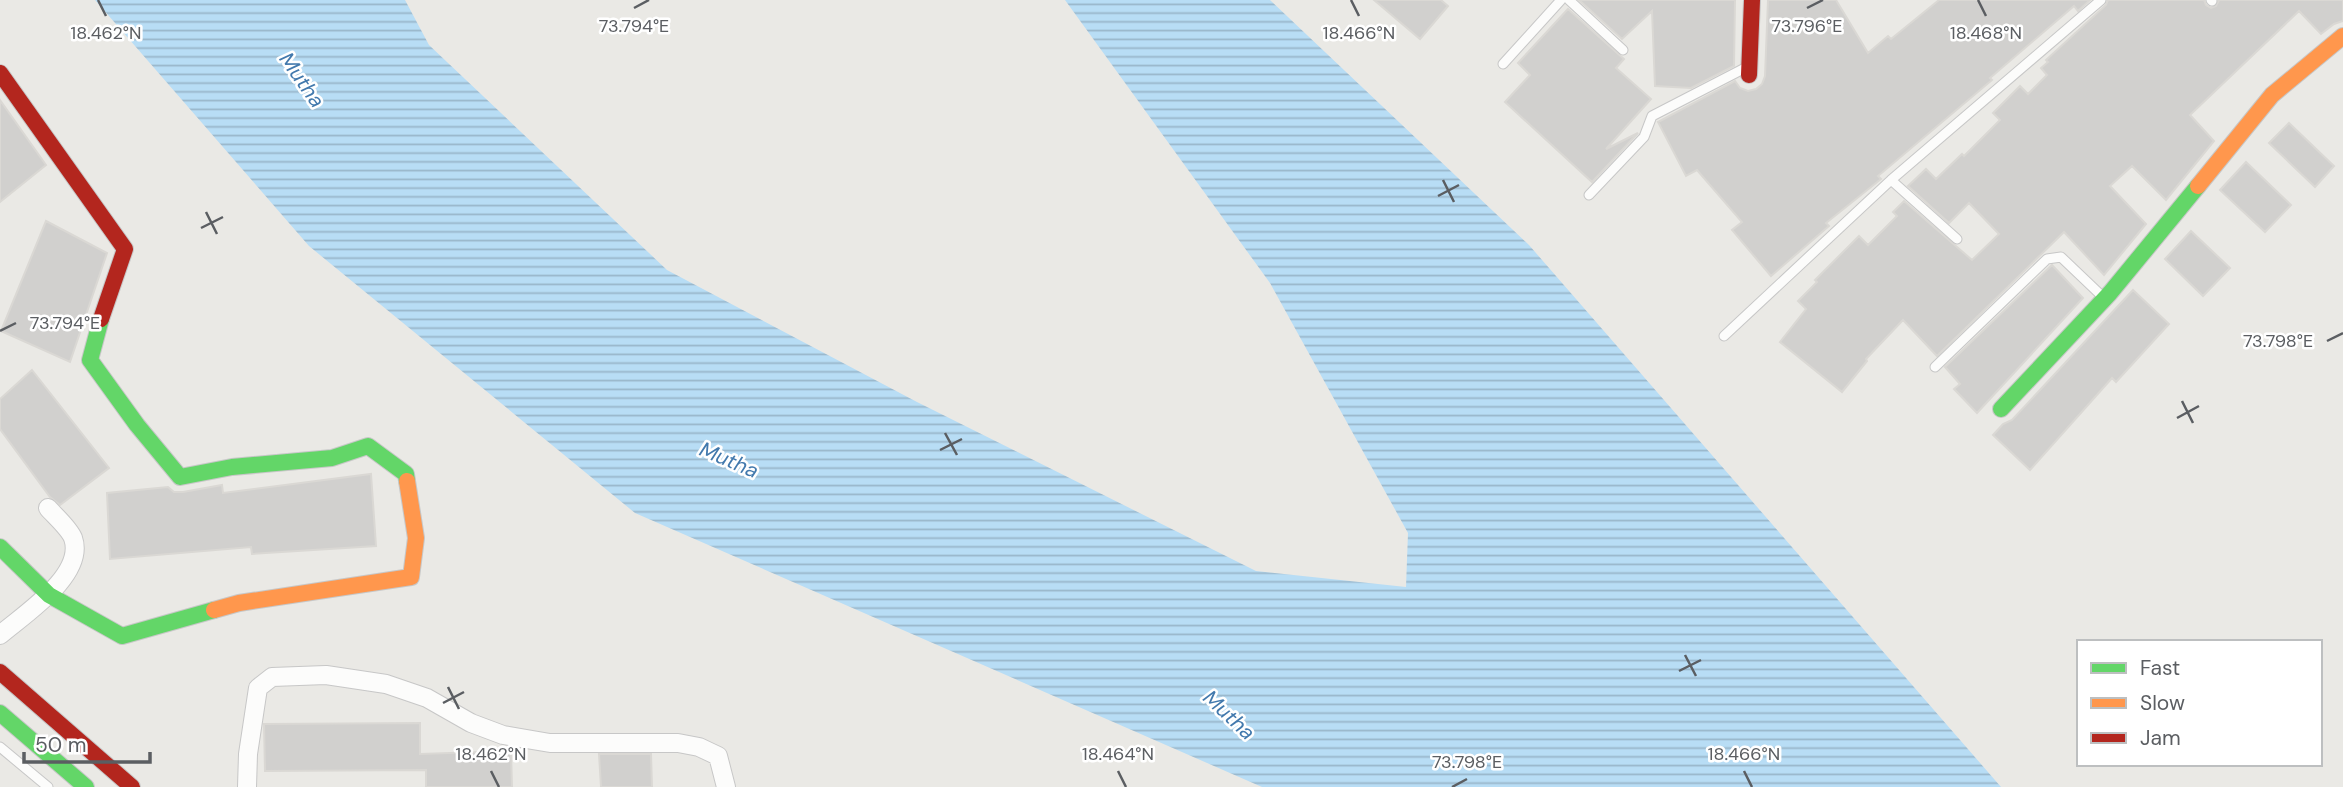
<svg xmlns="http://www.w3.org/2000/svg" width="2343" height="787" font-family="'DM Sans',sans-serif">
	<style>
		.water { fill: url(#water-rules) }
		.building { fill: #d1d0ce; stroke: #dad8d4; stroke-width: 2 }
		.lines { fill: none; stroke-linecap: round; stroke-linejoin: round }
		.lane-casing { stroke: #c7c7c7; stroke-width: 11 }
		.street-casing { stroke: #c7c7c7; stroke-width: 20 }
		.fast-casing { stroke: #c7c7c7; stroke-width: 18 }
		.slow-casing { stroke: #c7c7c7; stroke-width: 18 }
		.jam-casing { stroke: #c7c7c7; stroke-width: 18 }
		.lane { stroke: #fcfcfb; stroke-width: 9 }
		.street { stroke: #fcfcfb; stroke-width: 18 }
		.fast { stroke: #63d668; stroke-width: 16 }
		.slow { stroke: #ff974d; stroke-width: 16 }
		.jam { stroke: #b3261e; stroke-width: 16 }
		.ticks { fill: none; stroke: #5b5e62; stroke-width: 2.5 }
		.labels { text-anchor: middle; stroke-width: 5; stroke-linejoin: round; paint-order: stroke }
		.water-label { font-size: 21px; font-style: italic; fill: #4279ad; stroke: #fff }
		.ticks-label { font-size: 18px; text-anchor: middle; fill: #5b5e62; stroke: #fff; stroke-width: 5; stroke-linejoin: round; paint-order: stroke }
	</style>
	<defs>
		<pattern id="water-rules" width="6" height="5" patternUnits="userSpaceOnUse" patternTransform="scale(1.75)"><rect width="6" height="5" fill="#b8ddf5"/><path d="M0 2.5h6" fill="none" stroke="#99b6ca"/></pattern>
	</defs>
	<rect width="100%" height="100%" fill="#eae9e5"/>
	<path class="water" d="M95,0h310l24,45 238,225 250,132 339,169 150,16 2,-54 -138,-250 -205,-283h205l259,245 472,542h-739l-627,-274 -326,-267z"/>
	<path class="building" d="M1374,0h67l7,6 -28,33z
		M1579,0h156l-1,66 -43,22 -36,-2 -3,-75 -30,28z
		M1768,0h68l32,53 20,-17 3,3 48,-39h151l-12,11 -4,-5 -84,72 2,2 -114,96 3,3 -55,44 3,3 -58,50 -39,-46 10,-8 -45,-52 -11,6 -28,-54 77,-41 5,7 8,3 8,-2 6,-5 3,-8z
		M2108,0h96l2,5 5,3 5,-2 3,-6h124v21l-9,3 -13,10 -22,-23 -109,104 24,26 -48,59 -34,-34 -22,20 36,38 -42,51 -40,-43 -127,124 -34,-36 -37,39 1,2 -25,31 -62,-50 26,-33 -8,-8 19,-19 -2,-2 44,-44 9,9 29,-29 -4,-4 11,-11 68,59 27,-26 -30,-31 -20,20 -41,-37 18,-17 10,10 26,-25 2,2 36,-36 -7,-7 27,-27 8,8 19,-19 -6,-7 7,-6 -2,-2 60,-55z
		M1568,9l56,50 -8,9 35,31 -45,50 32,-16 -46,49 -87,-80 25,-27 -12,-12z
		M0,100l46,65 -46,37z
		M2289,123l45,43 -19,21 -46,-44z
		M2246,162l45,43 -26,27 -45,-42z
		M46,221l61,32 -37,109 -69,-31z
		M2191,231l39,37 -27,28 -38,-37z
		M2052,265l31,33 -106,115 -23,-24 6,-5 -15,-17z
		M2133,290l36,34 -53,58 -4,-4 -82,92 -37,-35 10,-11 9,-4z
		M32,370l77,98 -49,37 -10,-8 -50,-68v-30z
		M371,474l5,72 -124,8 -1,-7 -141,12 -3,-66 61,-6 6,5h9l39,-7 1,8z
		M420,723v31l91,-3 1,36h-86v-17l-161,1 -1,-47z
		M599,754h52l1,33h-51z"/>
	<g class="lines">
		<g class="lane-casing">
			<path id="lane" d="M1569,0l54,50
				M2211,0l1,1
				M1503,64l58,-64
				M1891,180l66,59
				M1589,195l55,-58 8,-21 93,-48
				M1724,336l167,-156 210,-180
				M1935,367l112,-108 14,-2 43,41
				M0,747l48,40"/>
		</g>
		<g class="street-casing">
			<path id="street" d="M0,635c23,-20 86,-60 73,-97 -4,-10 -18,-22 -25,-30
				M247,787l1,-33 10,-66 14,-11 54,-2 60,9 41,14 44,25 32,12 47,8h128l21,4 19,9 8,31"/>
		</g>
		<g class="fast-casing">
			<path id="fast" d="M101,319l-11,41 47,65 43,52 52,-10 100,-9 36,-12 38,28 1,7
				M2001,409l109,-116 88,-107
				M0,547l49,48 73,41 92,-26
				M0,713l86,74"/>
		</g>
		<g class="slow-casing">
			<path id="slow" d="M2198,186l74,-91 71,-59
				M214,610l25,-7 172,-26 5,-39 -9,-57"/>
		</g>
		<g class="jam-casing">
			<path id="jam" d="M0,73l125,176 -24,70
				M1749,75l3,-75
				M0,672l132,115"/>
		</g>
		<use href="#lane" class="lane"/>
		<use href="#street" class="street"/>
		<use href="#fast" class="fast"/>
		<use href="#slow" class="slow"/>
		<use href="#jam" class="jam"/>
	</g>
	<path class="ticks" d="M98,0l8,16M1351,0l8,16M1978,0l8,16M634,8l15,-8M1807,8l16,-8M1443,180l11,22M1438,196l21,-11M206,212l11,22M201,228l22,-11M0,331l16,-8M2327,341l16,-8M2182,401l11,22M2177,418l22,-12M945,433l12,22M940,450l22,-11M1685,655l11,21M1679,671l22,-11M448,687l11,22M443,703l21,-11M491,771l8,16M1118,771l8,16M1744,771l8,16M1452,787l15,-8"/>
	<g class="labels">
		<g class="water-label">
			<text transform="translate(302 80) rotate(55)" y="7">Mutha</text>
			<text transform="translate(729 460) rotate(23)" y="7">Mutha</text>
			<text transform="translate(1229 715) rotate(43)" y="7">Mutha</text>
		</g>
	</g>
	<g class="ticks-label">
		<text x="634" y="32">73.794°E</text>
		<text x="1807" y="32">73.796°E</text>
		<text x="106" y="39">18.462°N</text>
		<text x="1359" y="39">18.466°N</text>
		<text x="1986" y="39">18.468°N</text>
		<text x="65" y="329">73.794°E</text>
		<text x="2278" y="347">73.798°E</text>
		<text x="491" y="760">18.462°N</text>
		<text x="1118" y="760">18.464°N</text>
		<text x="1744" y="760">18.466°N</text>
		<text x="1467" y="768">73.798°E</text>
	</g>
	<rect x="2077" y="640" width="245" height="126" fill="#ffffff" stroke="#bdbfc0" stroke-width="2"/>
	<rect x="2091" y="663" width="35" height="10" fill="#63d668" stroke="#bdbfc0" stroke-width="2"/>
	<text x="2140" y="675" font-size="21" fill="#5b5e62">Fast</text>
	<rect x="2091" y="698" width="35" height="10" fill="#ff974d" stroke="#bdbfc0" stroke-width="2"/>
	<text x="2140" y="710" font-size="21" fill="#5b5e62">Slow</text>
	<rect x="2091" y="733" width="35" height="10" fill="#b3261e" stroke="#bdbfc0" stroke-width="2"/>
	<text x="2140" y="745" font-size="21" fill="#5b5e62">Jam</text>
	<path d="M24 752v10h126v-10" fill="none" stroke="#5b5e62" stroke-width="3.5"/>
	<text x="35" y="752" font-size="21" fill="#5b5e62" stroke="#ffffff" stroke-width="5" paint-order="stroke">50 m</text>
</svg>
